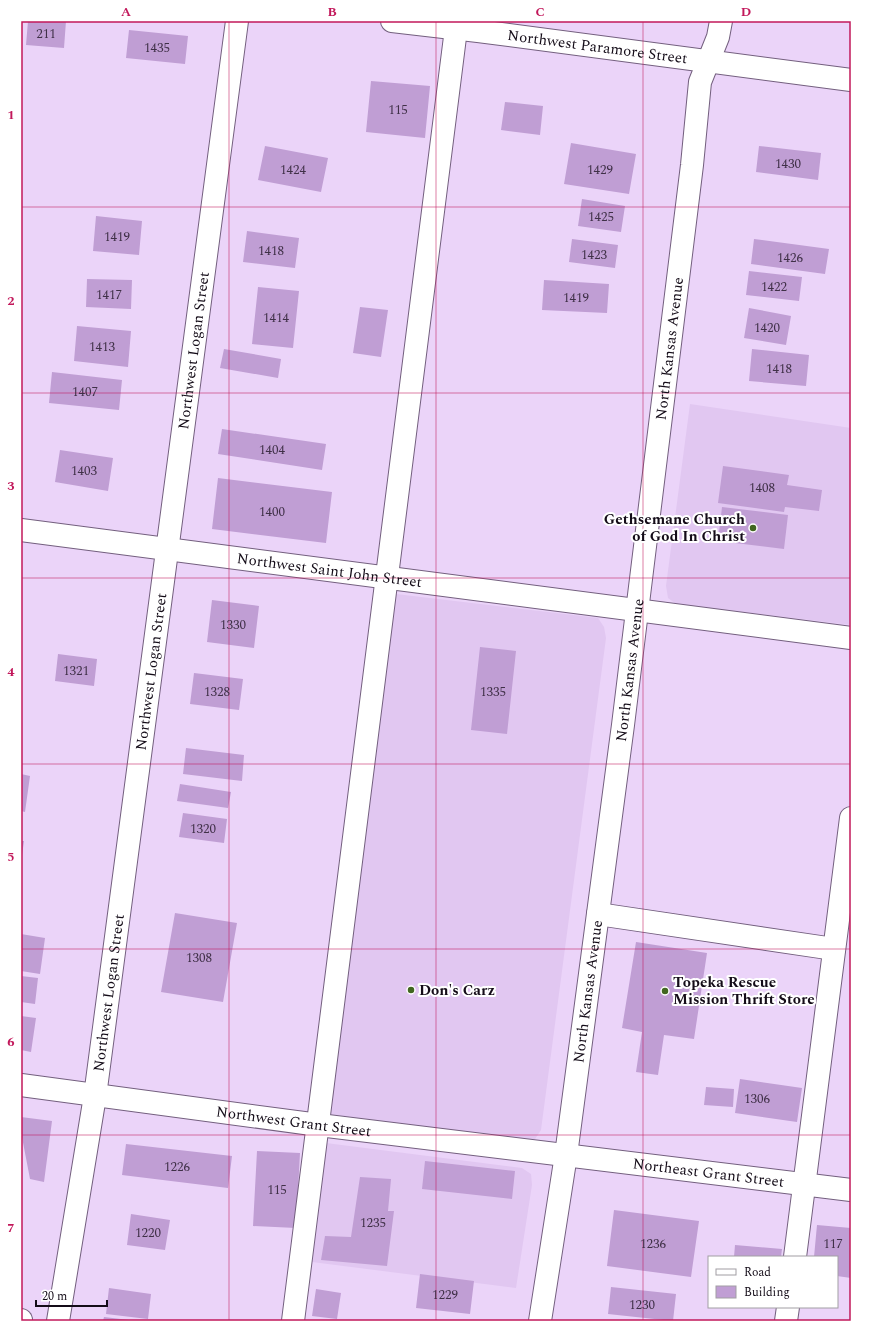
<svg xmlns="http://www.w3.org/2000/svg" width="872" height="1342" font-family="Spectral,serif">
	<style>
		.built { fill: #e1c7f1 }
		.building { fill: #c09ed4 }
		.lines { fill: none; stroke-linecap: round; stroke-linejoin: round }
		.minor-casing { stroke: #735f7e; stroke-width: 24 }
		.major-casing { stroke: #735f7e; stroke-width: 24 }
		.minor { stroke: #fff; stroke-width: 22 }
		.major { stroke: #fff; stroke-width: 22 }
		.grid { fill: none; stroke: #c2185b; stroke-width: 1; stroke-opacity: 0.55 }
		.poi-dot { fill: #416620; stroke: #fff; stroke-width: 1.5 }
		.labels { text-anchor: middle; stroke-width: 4; stroke-linejoin: round; paint-order: stroke }
		.number-label { font-size: 13px; fill: #3f3047 }
		.street-label { font-size: 15px; fill: #140c18; stroke: #fff }
		.poi-label { font-size: 15px; font-weight: bold; fill: #140c18; stroke: #fff; text-anchor: start }
		.neatline { fill: none; stroke: #c2185b; stroke-width: 1.5 }
		.grid-label { font-size: 13px; text-anchor: middle; font-weight: bold; fill: #c2185b }
	</style>
	<rect width="100%" height="100%" fill="#ebd4f9"/>
	<path class="built" d="M690,404l161,24v197l-175,-21 -8,-6 -2,-12z
		M396,594l202,24 6,9 2,11 -65,492 -6,9 -8,1 -198,-26z
		M326,1143l196,25 9,6 1,11 -16,103 -204,-26z"/>
	<path class="building" d="M28,21h38l-2,27 -38,-3z
		M129,30l59,6 -3,28 -59,-6z
		M371,81l59,5 -5,52 -59,-6z
		M505,102l38,4 -3,29 -39,-5z
		M571,143l65,11 -7,40 -65,-10z
		M265,146l63,12 -7,34 -63,-12z
		M759,146l62,7 -3,27 -62,-8z
		M582,199l43,7 -4,26 -43,-6z
		M96,216l46,5 -3,34 -46,-4z
		M247,231l52,7 -4,30 -52,-6z
		M572,239l46,6 -3,23 -46,-6z
		M754,239l75,10 -4,25 -74,-10z
		M749,271l53,6 -3,24 -53,-6z
		M87,279l45,1 -1,29 -45,-2z
		M544,280l65,4 -2,29 -65,-3z
		M258,287l41,4 -6,57 -41,-4z
		M360,307l28,3 -7,47 -28,-4z
		M749,308l42,8 -5,29 -42,-7z
		M77,326l54,5 -3,36 -54,-6z
		M224,349l57,10 -3,19 -58,-10z
		M752,349l57,6 -3,31 -57,-5z
		M52,372l70,8 -3,30 -70,-7z
		M222,429l104,15 -4,26 -104,-16z
		M60,450l53,8 -5,33 -53,-9z
		M723,466l66,9 -2,10 35,5 -3,21 -34,-4 -1,5 -66,-9z
		M218,478l114,14 -6,51 -114,-14z
		M722,507l66,8 -4,34 -66,-8z
		M212,600l47,6 -5,42 -47,-6z
		M480,647l36,4 -9,83 -36,-4z
		M58,654l39,5 -3,27 -39,-5z
		M194,673l49,6 -4,31 -49,-6z
		M186,748l58,7 -2,26 -59,-7z
		M21,774l9,2 -5,36 -4,-1z
		M180,784l51,8 -3,16 -51,-7z
		M183,813l44,6 -3,24 -45,-6z
		M21,841h3l-2,14h-1z
		M175,913l62,10 -14,79 -62,-10z
		M21,934l24,4 -5,36 -19,-3z
		M636,942l71,11 -13,86 -30,-4 -6,40 -22,-3 6,-40 -20,-4z
		M21,976l17,2 -3,26 -14,-2z
		M21,1016l15,2 -5,34 -10,-2z
		M740,1079l62,9 -5,34 -62,-9z
		M706,1087l28,2 -1,18 -29,-2z
		M21,1117l31,4 -8,61 -14,-3 -9,-47z
		M126,1144l106,12 -4,32 -106,-13z
		M257,1151l43,2 -4,75 -43,-2z
		M425,1161l90,10 -3,28 -90,-10z
		M360,1177l31,2 -3,32h6l-7,55 -66,-6 4,-24 26,1z
		M614,1210l85,11 -8,56 -84,-11z
		M131,1214l39,6 -5,30 -38,-5z
		M817,1225l34,3v50l-14,-2v-19h-23z
		M735,1245l47,4 -1,8h-47z
		M420,1274l54,7 -4,33 -54,-6z
		M611,1287l65,7 -3,27 -65,-7z
		M109,1288l42,6 -3,25 -42,-5z
		M316,1289l25,4 -4,26 -25,-3z
		M104,1317l25,3v1h-26z"/>
	<g class="lines">
		<g class="minor-casing">
			<g id="minor">
				<path id="s1" d="M392,21l86,10 373,49"/>
				<path id="s2" d="M21,530l830,108"/>
				<path d="M598,914l236,35"/>
				<path id="s3" d="M21,1085l298,40 532,65"/>
				<path d="M795,1257l56,-439"/>
				<path d="M21,1320v1"/>
				<path id="s4" d="M58,1321l37,-225 142,-1075"/>
				<path d="M293,1321l163,-1292"/>
				<path d="M786,1321l2,-14"/>
			</g>
		</g>
		<g class="major-casing">
			<g id="major">
				<path id="s5" d="M540,1321l26,-166 57,-430 69,-560 8,-83 18,-45 3,-16"/>
			</g>
		</g>
		<use href="#minor" class="minor"/>
		<use href="#major" class="major"/>
	</g>
	<path class="grid" d="M229,21v1300M436,21v1300M643,21v1300M21,207h830M21,393h830M21,578h830M21,764h830M21,949h830M21,1135h830"/>
	<g class="poi-dot">
		<circle cx="753" cy="528" r="4"/>
		<circle cx="411" cy="990" r="4"/>
		<circle cx="665" cy="991" r="4"/>
	</g>
	<g class="labels">
		<g class="number-label">
			<text x="46" y="38">211</text>
			<text x="157" y="52">1435</text>
			<text x="398" y="114">115</text>
			<text x="788" y="168">1430</text>
			<text x="293" y="174">1424</text>
			<text x="600" y="174">1429</text>
			<text x="601" y="221">1425</text>
			<text x="117" y="241">1419</text>
			<text x="271" y="255">1418</text>
			<text x="594" y="259">1423</text>
			<text x="790" y="262">1426</text>
			<text x="774" y="291">1422</text>
			<text x="109" y="299">1417</text>
			<text x="576" y="302">1419</text>
			<text x="276" y="322">1414</text>
			<text x="767" y="332">1420</text>
			<text x="102" y="351">1413</text>
			<text x="779" y="373">1418</text>
			<text x="85" y="396">1407</text>
			<text x="272" y="454">1404</text>
			<text x="84" y="475">1403</text>
			<text x="762" y="492">1408</text>
			<text x="272" y="516">1400</text>
			<text x="233" y="629">1330</text>
			<text x="76" y="675">1321</text>
			<text x="217" y="696">1328</text>
			<text x="493" y="696">1335</text>
			<text x="203" y="833">1320</text>
			<text x="199" y="962">1308</text>
			<text x="757" y="1103">1306</text>
			<text x="177" y="1171">1226</text>
			<text x="277" y="1194">115</text>
			<text x="373" y="1227">1235</text>
			<text x="148" y="1237">1220</text>
			<text x="653" y="1248">1236</text>
			<text x="833" y="1248">117</text>
			<text x="445" y="1299">1229</text>
			<text x="642" y="1309">1230</text>
		</g>
		<g class="street-label">
			<text dy="5" stroke="none"><textPath href="#s1" startOffset="207">Northwest Paramore Street</textPath></text>
			<text dy="5" stroke="none"><textPath href="#s5" startOffset="981">North Kansas Avenue</textPath></text>
			<text dy="5" stroke="none"><textPath href="#s4" startOffset="980">Northwest Logan Street</textPath></text>
			<text dy="5" stroke="none"><textPath href="#s2" startOffset="311">Northwest Saint John Street</textPath></text>
			<text dy="5" stroke="none"><textPath href="#s5" startOffset="657">North Kansas Avenue</textPath></text>
			<text dy="5" stroke="none"><textPath href="#s4" startOffset="656">Northwest Logan Street</textPath></text>
			<text dy="5" stroke="none"><textPath href="#s5" startOffset="333">North Kansas Avenue</textPath></text>
			<text dy="5" stroke="none"><textPath href="#s4" startOffset="332">Northwest Logan Street</textPath></text>
			<text dy="5" stroke="none"><textPath href="#s3" startOffset="275">Northwest Grant Street</textPath></text>
			<text dy="5" stroke="none"><textPath href="#s3" startOffset="693">Northeast Grant Street</textPath></text>
		</g>
		<g class="poi-label">
			<text x="745" y="524" text-anchor="end">Gethsemane Church<tspan x="745" dy="17">of God In Christ</tspan></text>
			<text x="673" y="987">Topeka Rescue<tspan x="673" dy="17">Mission Thrift Store</tspan></text>
			<text x="419" y="995">Don's Carz</text>
		</g>
	</g>
	<rect width="872" height="1342" fill="none" stroke="#ffffff" stroke-width="44"/>
	<rect x="708" y="1256" width="130" height="52" fill="#ffffff" stroke="#a19ea3"/>
	<rect x="716" y="1269" width="20" height="6" fill="#ffffff" stroke="#a19ea3"/>
	<text x="744" y="1276" font-size="12" fill="#140c18">Road</text>
	<rect x="716" y="1286" width="20" height="12" fill="#c09ed4" stroke="#a19ea3"/>
	<text x="744" y="1296" font-size="12" fill="#140c18">Building</text>
	<path d="M36 1300v6h71v-6" fill="none" stroke="#140c18" stroke-width="2"/>
	<text x="42" y="1300" font-size="12" fill="#140c18" stroke="#ffffff" stroke-width="3" paint-order="stroke">20 m</text>
	<rect x="22" y="22" width="828" height="1298" class="neatline"/>
	<g class="grid-label">
		<text x="126" y="16">A</text>
		<text x="332" y="16">B</text>
		<text x="540" y="16">C</text>
		<text x="746" y="16">D</text>
		<text x="11" y="119">1</text>
		<text x="11" y="305">2</text>
		<text x="11" y="490">3</text>
		<text x="11" y="676">4</text>
		<text x="11" y="861">5</text>
		<text x="11" y="1046">6</text>
		<text x="11" y="1232">7</text>
	</g>
</svg>
